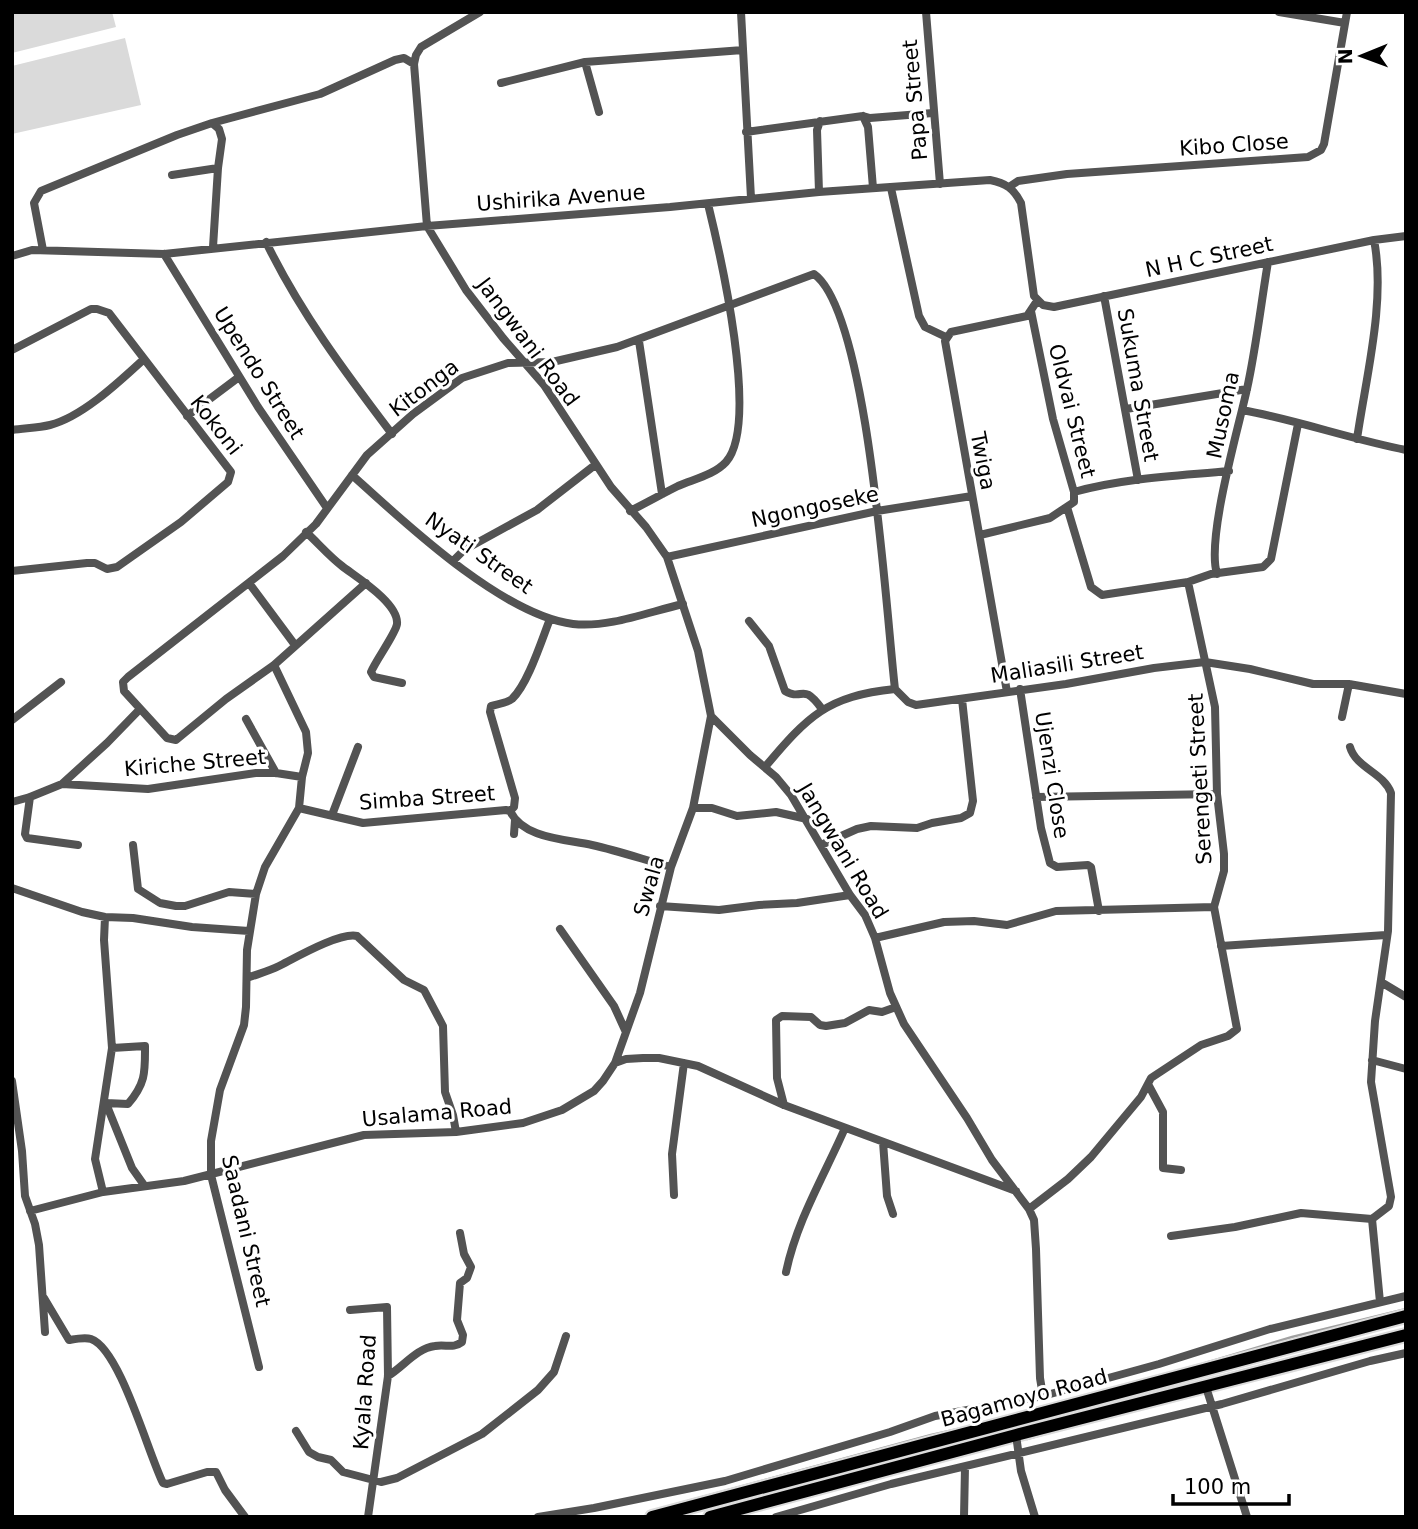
<svg xmlns="http://www.w3.org/2000/svg" width="1418" height="1529" font-family="'DejaVu Sans',sans-serif">
	<style>
		.green { fill: #dadada }
		.lines { fill: none; stroke-linecap: round; stroke-linejoin: round }
		.stream { stroke: #a1a1a1; stroke-width: 2.5 }
		.trunk-casing { stroke: #dbdbdb; stroke-width: 16 }
		.minor { stroke: #535353; stroke-width: 8 }
		.trunk { stroke: #000; stroke-width: 12 }
		.labels { text-anchor: middle; stroke-width: 6; stroke-linejoin: round; paint-order: stroke }
		.street-label { font-size: 21px; fill: #000; stroke: #fff }
	</style>
	<rect width="100%" height="100%" fill="#fff"/>
	<path class="green" d="M12,12h100l4,15 -104,26z
		M125,38l16,67 -129,29v-68z"/>
	<g class="lines">
		<path class="stream" d="M1318,1364l14,-4
			M1182,1370l110,-33 114,-28
			M1027,1439l21,-6
			M677,1504l254,-69 27,-6"/>
		<g class="trunk-casing">
			<path id="trunk" d="M652,1517l754,-201
				M710,1517l306,-82 390,-100"/>
		</g>
		<path class="minor" d="M480,12l-59,35 -5,8 -2,9 13,162 39,64 37,48 41,47 67,102 35,40 21,30 31,94 13,65 39,39 26,22 15,18 59,100 15,20 10,23 15,55 14,31 63,94 25,42 37,49 5,11 2,29 4,129 3,18
			M741,12l10,186
			M926,12l14,172
			M1279,12l66,11
			M585,62l14,50
			M501,83l84,-21 158,-12
			M863,116l5,11 5,61
			M212,123l108,-29 75,-34 9,-2 10,6
			M746,132l117,-16 7,2 63,-5
			M172,175l46,-7
			M1009,187l9,-6 49,-7 241,-17 13,-7 3,-6 23,-132
			M891,188l28,128 6,11 21,10
			M819,192l-2,-62 3,-9
			M266,242c34,70 79,130 126,192
			M43,250l-9,-47 7,-12 136,-56 35,-12 7,6 3,10 -4,29 -5,79
			M164,254l94,153 69,101
			M12,256l20,-6 132,4 263,-28 243,-19 149,-15 171,-12c16,3 24,9 31,23l13,93 9,9 11,2 320,-67 32,-4
			M1104,296l34,184
			M639,341l23,153
			M12,350l79,-41h6l12,4 122,159 -3,10 -47,40 -64,45 -10,2 -12,-6h-8l-75,8
			M544,385l5,-7 3,-16
			M1126,409l121,-20
			M1242,410c55,10 108,29 164,40
			M187,416l52,-39
			M12,430c13,-2 26,-2 38,-5 32,-8 69,-43 93,-65
			M1357,439c9,-62 29,-138 17,-199
			M352,475c52,47 150,140 221,149 36,4 75,-12 110,-20
			M1074,492c50,-14 103,-16 155,-21
			M1067,507l24,80 11,8 86,-13 23,-8 52,-7 8,-8 27,-135
			M630,511c16,-8 32,-17 48,-25 16,-7 36,-11 48,-24 34,-38 -6,-209 -18,-258
			M306,532c12,11 23,24 36,34 14,11 57,37 55,58 -1,9 -21,36 -26,48l3,5 28,6
			M980,535l70,-17 24,-16v-10l-21,-73 -22,-108
			M667,557l210,-46 95,-15
			M453,561l11,-11 73,-40 58,-45
			M1217,574c-11,-35 21,-144 30,-185 9,-41 14,-85 21,-127
			M249,583l46,62
			M366,583l-92,82 -48,34 -50,41 -9,-2 -43,-47 -1,-9 5,-5 155,-121 33,-32 51,-69 46,-41 49,-36 46,-15 44,-1 65,-15 197,-73c55,39 72,339 81,415
			M749,621l20,25 16,45c19,11 16,-10 37,18
			M1020,689l21,139 9,35 7,4 31,-2 3,2 8,44
			M1007,692l-62,-351 6,-9 76,-16 10,-15
			M1342,717l7,-33
			M246,719l30,54
			M12,720l49,-38
			M1350,747c6,21 34,26 41,46l-3,138 -13,90 -4,61 20,115 -2,9 -17,13 8,83
			M765,767c43,-51 62,-71 130,-78l13,13 8,3 150,-21 88,-16 51,-6 45,7 63,15h36l57,10
			M62,784l45,-41 33,-34
			M30,797l-5,37 2,4 51,7
			M1036,797l181,-3
			M12,802l18,-5 32,-13 86,5 108,-16h20l26,4
			M299,808l64,15 143,-13 4,1c14,28 55,28 82,34 27,6 53,15 79,22
			M693,808h19l25,8 39,-4 31,7
			M510,811l4,-4 1,-9 -25,-86 1,-6c6,-2 16,-3 21,-7 16,-15 30,-60 38,-80
			M332,815l26,-68
			M514,834l1,-14
			M133,845l5,44 22,14 16,3h9l44,-14 27,2
			M821,845l36,-16 14,-3 46,2 15,-5 29,-5 9,-5 3,-12 -11,-102
			M12,888l70,24 23,5 28,1 59,9 57,4
			M660,906l59,4 40,-5 38,-2 53,-8
			M560,929l54,77 11,24
			M875,938l69,-16 30,-1 33,4 49,-14 158,-4
			M1221,946l165,-11
			M247,978c11,-4 22,-7 32,-12 16,-8 61,-34 78,-30l47,44 20,10 19,36 2,66 8,23 3,17
			M1381,982l25,15
			M1372,1060l34,9
			M615,1063l25,-70 31,-126 22,-59 18,-92
			M12,1081l10,70 3,45 10,28 4,21 6,87
			M1149,1086l14,26v56l18,2
			M105,1101l27,67 12,17
			M106,1103l22,1c18,-21 17,-32 17,-58l-33,2
			M784,1105l-7,-27 -1,-58 6,-4 29,1 9,8 6,1 19,-3 24,-13 13,2 14,-5
			M883,1142l4,54 6,18
			M103,1192l-8,-33 17,-111 -8,-108 1,-23
			M674,1195l-2,-41 12,-91
			M1029,1209l39,-30 23,-22 50,-60 10,-19 50,-33 27,-9 9,-7 -23,-122 10,-36v-17l-7,-60 -2,-87 -27,-125
			M30,1211l73,-19 81,-11 180,-46 92,-3 67,-9 39,-13 32,-19 9,-10 12,-18 11,-4 17,-1h16l39,8 86,39 232,86
			M1171,1236l64,-9 66,-14 71,6
			M786,1272c11,-52 38,-96 59,-144
			M44,1298l25,42c6,-1 16,-3 22,-1 29,10 57,114 72,144l4,1 40,-12h9l9,18 20,27
			M350,1310l37,-3 1,69 -20,141
			M259,1367l-48,-192v-34l9,-51 24,-65 2,-18 1,-57 9,-56 9,-27 34,-59 3,-31 6,-24 -2,-21 -32,-67
			M388,1376c15,-9 29,-28 47,-30 11,-2 18,3 27,-4l1,-7 -6,-15 3,-37 7,-5 4,-11 -7,-13 -4,-21
			M1206,1387l41,130
			M296,1431l13,21 9,5 13,3 12,12 38,10 16,-4 85,-44 56,-44 16,-18 12,-36
			M1016,1435l5,36 14,46
			M538,1517l56,-9 131,-27 165,-49 45,-16 108,-20 116,-32 111,-35 136,-33
			M776,1517l115,-33 331,-80 148,-43 36,-8
			M964,1517l1,-50"/>
		<use href="#trunk" class="trunk"/>
	</g>
	<g class="labels">
		<g class="street-label">
			<text transform="translate(915 100) rotate(-95)" y="7">Papa Street</text>
			<text transform="translate(1234 145) rotate(-4)" y="7">Kibo Close</text>
			<text transform="translate(561 198) rotate(-4)" y="7">Ushirika Avenue</text>
			<text transform="translate(1209 257) rotate(-12)" y="7">N H C Street</text>
			<text transform="translate(528 342) rotate(53)" y="7">Jangwani Road</text>
			<text transform="translate(259 373) rotate(58)" y="7">Upendo Street</text>
			<text transform="translate(1138 385) rotate(80)" y="7">Sukuma Street</text>
			<text transform="translate(424 388) rotate(-37)" y="7">Kitonga</text>
			<text transform="translate(1072 411) rotate(76)" y="7">Oldvai Street</text>
			<text transform="translate(1223 415) rotate(-78)" y="7">Musoma</text>
			<text transform="translate(216 425) rotate(52)" y="7">Kokoni</text>
			<text transform="translate(983 461) rotate(79)" y="7">Twiga</text>
			<text transform="translate(815 507) rotate(-12)" y="7">Ngongoseke</text>
			<text transform="translate(479 553) rotate(35)" y="7">Nyati Street</text>
			<text transform="translate(1067 664) rotate(-9)" y="7">Maliasili Street</text>
			<text transform="translate(195 763) rotate(-5)" y="7">Kiriche Street</text>
			<text transform="translate(1052 775) rotate(81)" y="7">Ujenzi Close</text>
			<text transform="translate(1200 779) rotate(-93)" y="7">Serengeti Street</text>
			<text transform="translate(427 798) rotate(-4)" y="7">Simba Street</text>
			<text transform="translate(843 851) rotate(59)" y="7">Jangwani Road</text>
			<text transform="translate(649 886) rotate(-74)" y="7">Swala</text>
			<text transform="translate(437 1113) rotate(-5)" y="7">Usalama Road</text>
			<text transform="translate(246 1231) rotate(77)" y="7">Saadani Street</text>
			<text transform="translate(365 1392) rotate(-86)" y="7">Kyala Road</text>
			<text transform="translate(1024 1398) rotate(-15)" y="7">Bagamoyo Road</text>
		</g>
	</g>
	<rect width="1418" height="1529" fill="none" stroke="#000000" stroke-width="28"/>
	<g transform="translate(1362 56) rotate(269)" stroke="#ffffff" stroke-width="5" paint-order="stroke">
	<path d="M0-5L12 26L0 18L-12 26Z" fill="#000000"/>
	<text y="-10" font-size="19" font-weight="bold" text-anchor="middle" fill="#000000">N</text>
	</g>
	<path d="M1173 1494v10h116v-10" fill="none" stroke="#000000" stroke-width="3.5"/>
	<text x="1184" y="1494" font-size="21" fill="#000000" stroke="#ffffff" stroke-width="5" paint-order="stroke">100 m</text>
</svg>
